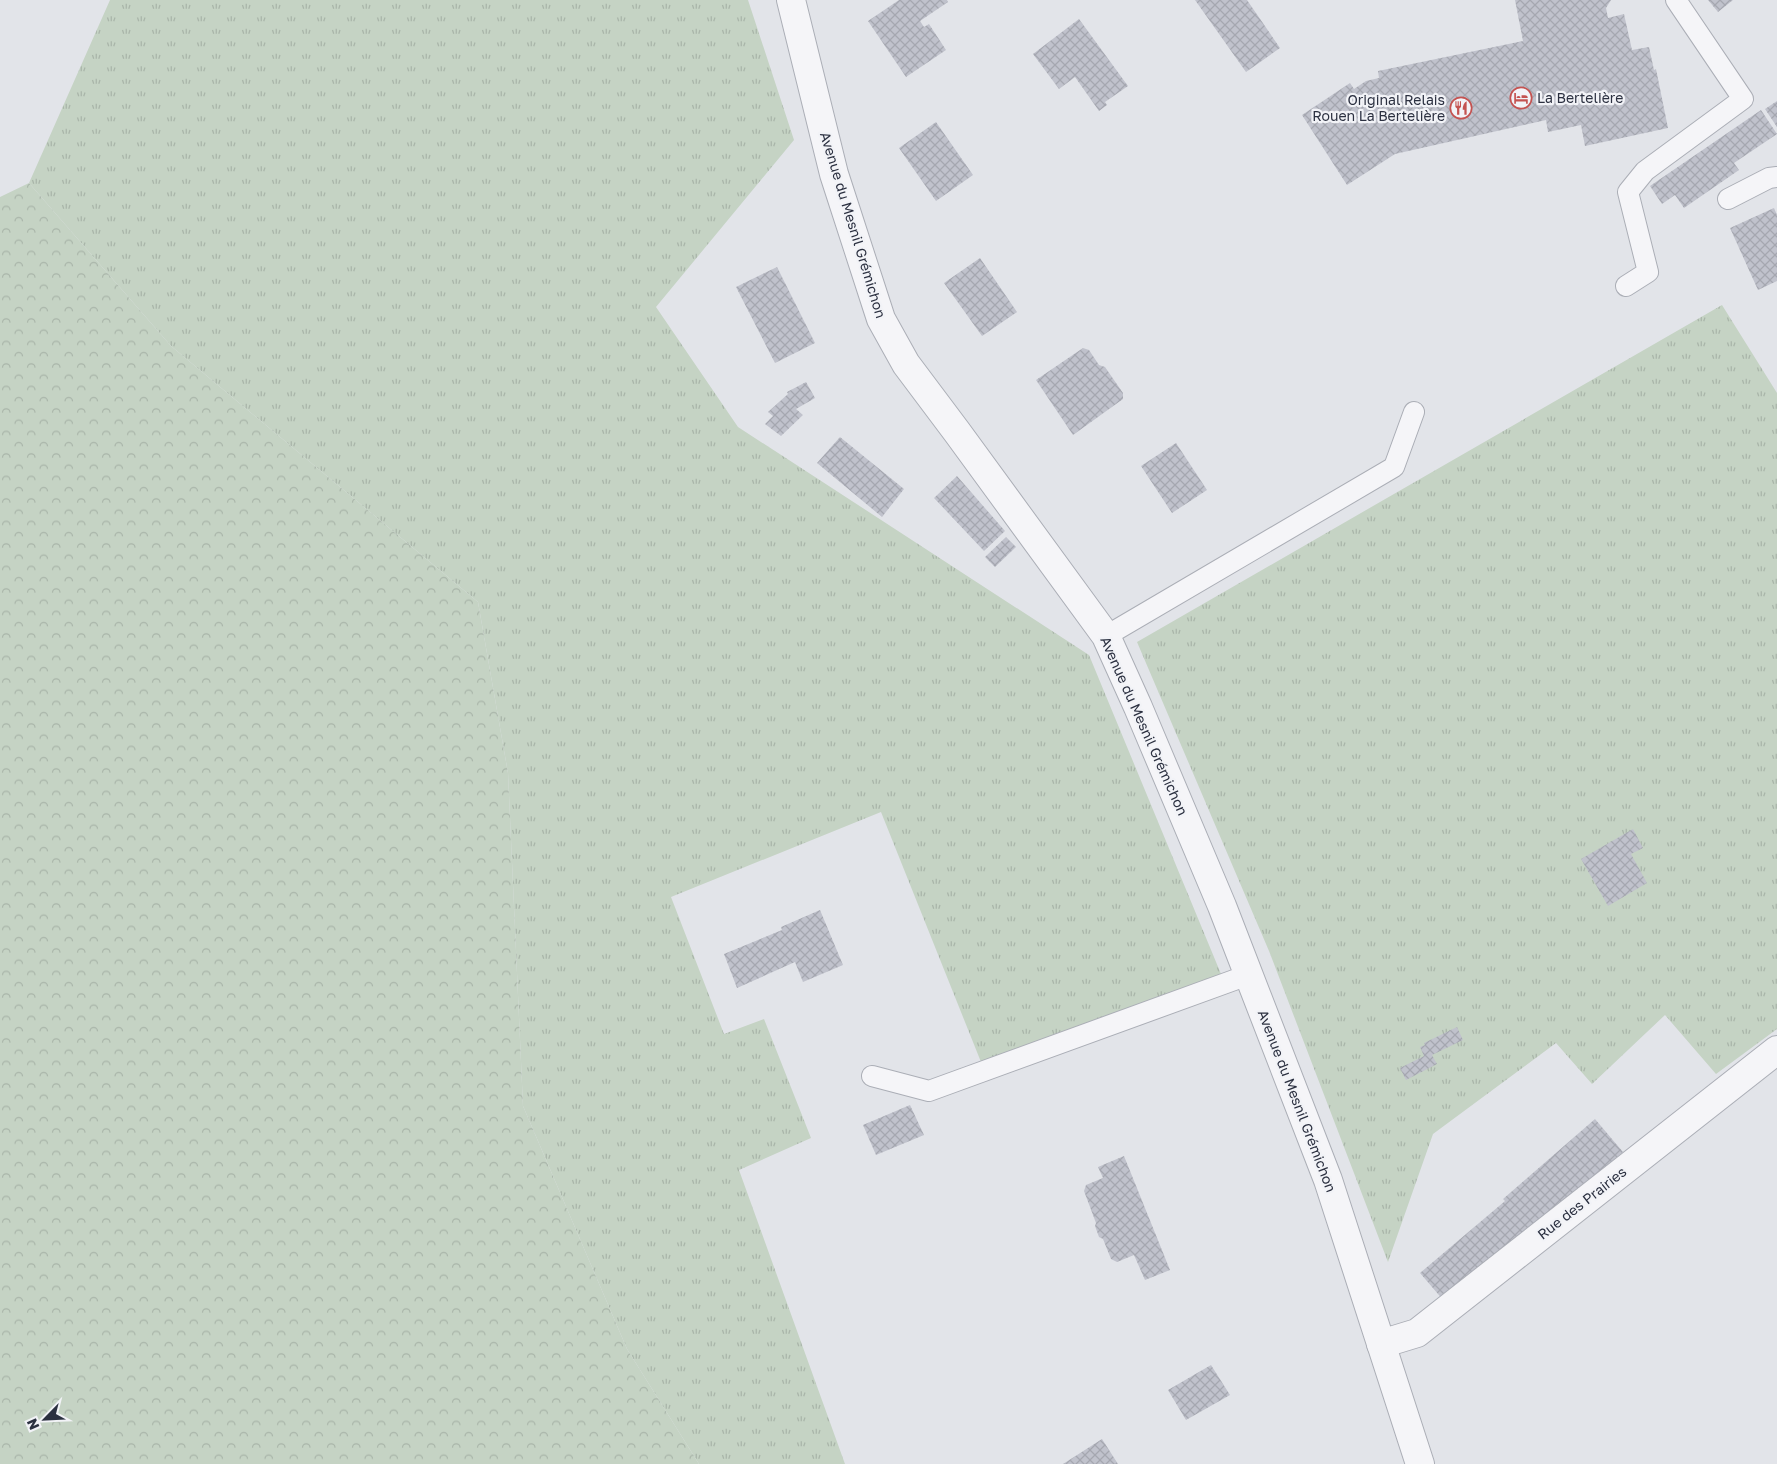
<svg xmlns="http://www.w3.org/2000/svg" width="1777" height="1464" font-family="'Golos Text',sans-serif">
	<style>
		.grass { fill: url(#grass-tufts) }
		.forest { fill: url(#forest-crowns) }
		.building { fill: url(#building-cross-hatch) }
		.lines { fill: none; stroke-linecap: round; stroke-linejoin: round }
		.service-casing { stroke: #abaeb6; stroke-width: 22 }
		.minor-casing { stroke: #abaeb6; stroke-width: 30 }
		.tertiary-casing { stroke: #abaeb6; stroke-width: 30 }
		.service { stroke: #f5f5f8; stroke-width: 20 }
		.minor { stroke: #f5f5f8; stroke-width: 28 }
		.tertiary { stroke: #f5f5f8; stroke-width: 28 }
		.labels { text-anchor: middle; stroke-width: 4.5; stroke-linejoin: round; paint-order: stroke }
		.poi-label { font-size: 14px; fill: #2b3040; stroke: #f2f3f7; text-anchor: start }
		.street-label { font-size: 14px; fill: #2b3040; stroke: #f2f3f7 }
	</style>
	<defs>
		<pattern id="grass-tufts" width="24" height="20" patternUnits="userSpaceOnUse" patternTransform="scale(1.25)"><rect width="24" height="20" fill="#c5d3c4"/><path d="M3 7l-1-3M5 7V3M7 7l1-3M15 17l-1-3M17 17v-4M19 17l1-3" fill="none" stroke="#a9b5a9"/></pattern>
		<pattern id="forest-crowns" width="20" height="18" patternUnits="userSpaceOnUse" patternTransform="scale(1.25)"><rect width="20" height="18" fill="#c5d3c4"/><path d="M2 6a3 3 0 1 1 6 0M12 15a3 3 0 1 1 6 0" fill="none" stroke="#a9b5a9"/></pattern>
		<pattern id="building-cross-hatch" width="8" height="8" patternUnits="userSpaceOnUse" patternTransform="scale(1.25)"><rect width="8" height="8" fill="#c0c2cc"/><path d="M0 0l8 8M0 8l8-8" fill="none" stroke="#a5a7b0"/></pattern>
	</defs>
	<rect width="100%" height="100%" fill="#e2e4e9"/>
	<path class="grass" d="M110,0h638l46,140 -138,167 82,120 351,228 132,319 -240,88 -100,-250 -210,85 53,137 40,-15 47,119 -72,32 106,294h-146l-72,-115 -104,-243 -15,-333 -30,-171 -307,-256 -142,-163z
		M1722,305l55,88v636l-61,45 -51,-59 -73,69 -36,-41 -123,91 -45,128 -119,-311 -132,-309z"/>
	<path class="forest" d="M29,183l142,163 307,256 30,171 15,333 104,243 72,115h-699v-1267z"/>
	<path class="building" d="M899,0h48l1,2 -28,19 4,6 5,-3 17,26 -40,27 -38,-56z
		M1195,0h52l33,48 -34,24z
		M1515,0h96l-5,8 2,10 16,-4 8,36 17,-3 5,23 2,-1 12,59 -83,18 -4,-21 -33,7 -2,-12 -151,34 -48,31 -45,-70 48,-32 4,6 12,-8 13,-3 -1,-7 145,-30z
		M1708,0h25l-15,12z
		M1079,19l49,67 -23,16 2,3 -8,6 -24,-34 -16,12 -26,-35z
		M1777,101v26l-12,-18z
		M1761,110l16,24 -43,29 5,7 -55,38 -9,-13 -13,9 -12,-18z
		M936,122l37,53 -37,26 -37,-53z
		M1774,208l3,7v66l-19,9 -28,-62z
		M980,258l37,54 -35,24 -38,-53z
		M777,267l38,76 -40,20 -39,-76z
		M1083,348l6,2 10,15 6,2 18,26v6l-50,36 -37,-55z
		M806,382l9,16 -19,11 7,6 -22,21 -16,-12 8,-8 -5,-4 20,-18 -1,-2z
		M840,437l64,52 -22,28 -65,-54z
		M1176,443l31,47 -35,23 -31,-47z
		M957,476l48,55 -21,20 -50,-53z
		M1006,537l10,10 -21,20 -10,-10z
		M1633,829l10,19 -12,6 16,29 -39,23 -27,-47z
		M820,910l23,55 -40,17 -8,-20 -58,26 -13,-34 58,-24 -1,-3z
		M1457,1027l6,13 -31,15 5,9 -31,16 -6,-12 24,-12 -4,-9 5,-2 -1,-2z
		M910,1105l14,30 -48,20 -13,-30z
		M1595,1119l28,33 -179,149 -24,-28 85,-72 -2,-2z
		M1124,1156l46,114 -25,10 -11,-25 -17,7 -6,-3 -8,-20 -4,-2 -4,-11 1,-3 -12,-32 2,-6 17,-7 -5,-11z
		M1211,1365l19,30 -44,25 -18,-30z
		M1102,1439l16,25h-55z"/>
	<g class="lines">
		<g class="service-casing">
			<path id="service" d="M1728,199l41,-21 8,-1
				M1626,286l22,-14 -20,-80 17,-21 98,-72 -67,-99
				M1106,636l288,-169 20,-55
				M872,1076l57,15 319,-116"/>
		</g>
		<g class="minor-casing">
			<path id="minor" d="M1381,1344l36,-11 360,-283"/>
		</g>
		<g class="tertiary-casing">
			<path id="tertiary" d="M791,0l43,174 47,145 25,45 51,68 149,204 32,71 84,199 106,274 92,284"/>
		</g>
		<use href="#service" class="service"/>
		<use href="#minor" class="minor"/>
		<use href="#tertiary" class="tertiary"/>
	</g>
	<defs>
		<g id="hotel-ring" transform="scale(1.125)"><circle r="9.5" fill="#f2f3f7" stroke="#c45351" stroke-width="1.5"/><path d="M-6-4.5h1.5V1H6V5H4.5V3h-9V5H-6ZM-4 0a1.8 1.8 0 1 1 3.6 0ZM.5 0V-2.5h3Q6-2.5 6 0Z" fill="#c45351"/></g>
		<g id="restaurant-ring" transform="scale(1.125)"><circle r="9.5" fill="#f2f3f7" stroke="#c45351" stroke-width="1.5"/><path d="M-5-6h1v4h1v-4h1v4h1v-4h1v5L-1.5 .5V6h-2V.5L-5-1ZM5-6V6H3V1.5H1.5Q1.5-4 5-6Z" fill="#c45351"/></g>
	</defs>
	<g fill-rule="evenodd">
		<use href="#hotel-ring" x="1521" y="98"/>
		<use href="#restaurant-ring" x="1461" y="108"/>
	</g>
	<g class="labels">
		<g class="poi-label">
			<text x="1537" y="103">La Bertelière</text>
			<text x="1445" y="105" text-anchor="end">Original Relais<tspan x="1445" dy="16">Rouen La Bertelière</tspan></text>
		</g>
		<g class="street-label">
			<text transform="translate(853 225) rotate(73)" y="5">Avenue du Mesnil Grémichon</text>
			<text transform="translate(1144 726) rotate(66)" y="5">Avenue du Mesnil Grémichon</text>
			<text transform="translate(1297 1101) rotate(69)" y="5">Avenue du Mesnil Grémichon</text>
			<text transform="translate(1582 1203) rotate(-38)" y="5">Rue des Prairies</text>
		</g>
	</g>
	<g transform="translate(45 1419) rotate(246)" stroke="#f2f3f7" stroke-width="4" paint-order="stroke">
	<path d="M0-4L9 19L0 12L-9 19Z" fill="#2b3040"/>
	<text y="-8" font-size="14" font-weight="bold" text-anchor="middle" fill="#2b3040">N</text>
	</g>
</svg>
